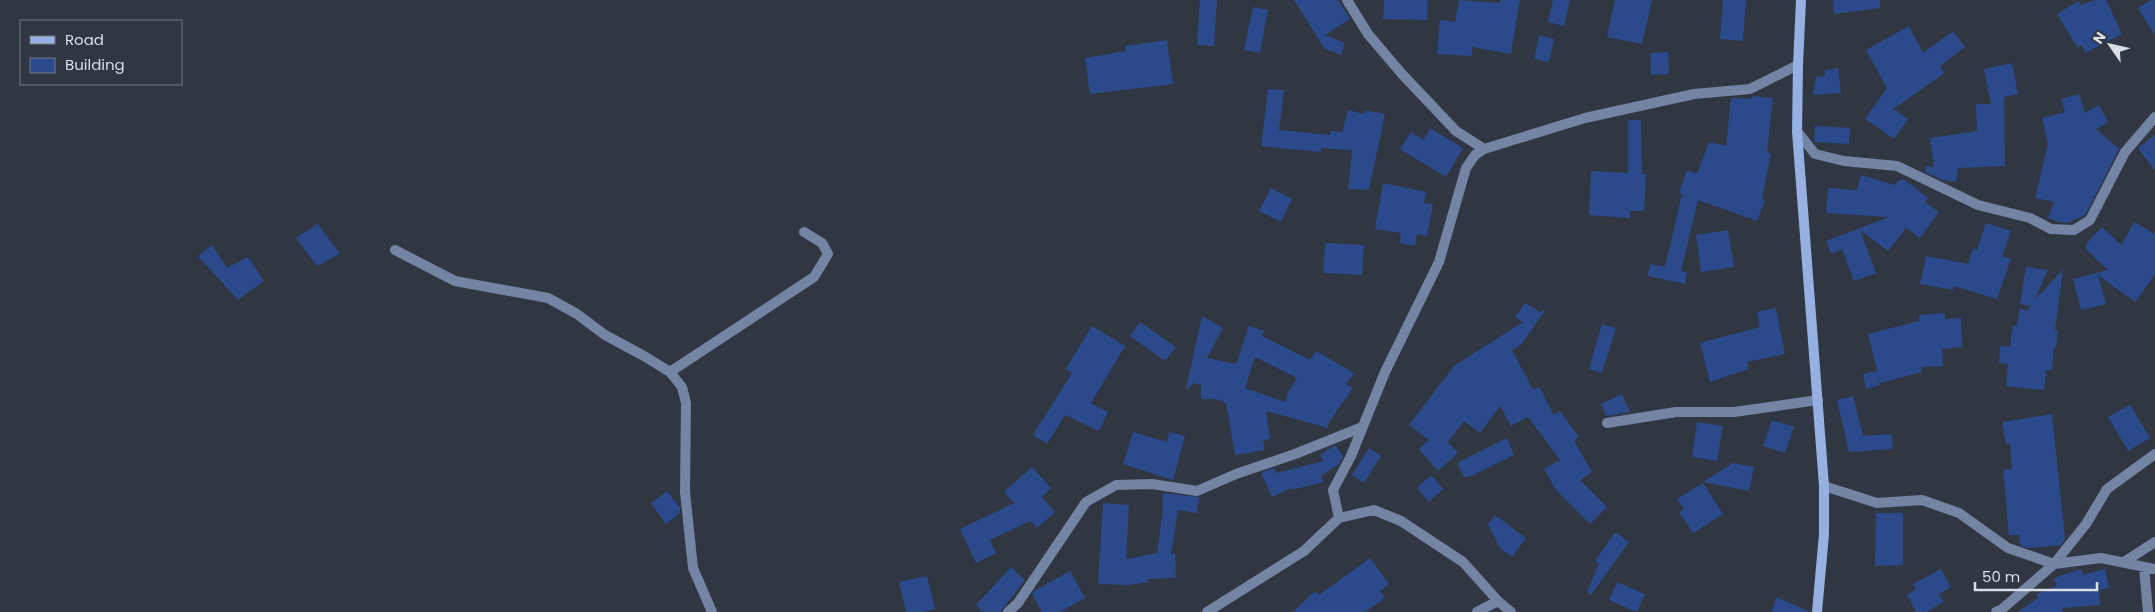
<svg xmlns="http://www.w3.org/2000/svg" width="2155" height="612" font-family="Poppins,sans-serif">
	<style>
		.building { fill: #2a4a8b; fill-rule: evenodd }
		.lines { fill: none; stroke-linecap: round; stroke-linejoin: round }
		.minor { stroke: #7384a4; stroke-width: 10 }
		.secondary { stroke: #95b0e1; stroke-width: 10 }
	</style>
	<rect width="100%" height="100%" fill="#313742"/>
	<path class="building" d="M1200,0h17l-3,46 -17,-1z
		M1294,0h44l12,19 -25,16 20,8 -4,12 -16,-6z
		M1384,0h44l-1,20 -44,-1z
		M1459,0l41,3v-3h20l-9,54 -39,-7v9l-35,-2 3,-34 15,2z
		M1553,0h17l-6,26 -16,-4z
		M1615,0h37l-10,44 -35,-7z
		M1723,0h23l-3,41 -23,-2z
		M1833,0h47v8l-46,6z
		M2095,0h11l16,34 -37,19 -3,-8 -4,3 -21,-34 21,-13 3,4z
		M2151,0h4v36l-17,-28z
		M1253,7l15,3 -8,43 -16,-3z
		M1909,26l14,27 30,-22 12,16 -25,19 5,7 -52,36 15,10 -14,20 -29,-20 22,-31 -21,-38z
		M1539,35l15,4 -5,23 -15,-3z
		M1167,40l6,44 -83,10 -5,-36 41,-7 -1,-5z
		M1668,52l1,22 -18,1 -1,-22z
		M2012,63l6,31 -14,3 1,69 -47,2 -2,14 -13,-2 -18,-8 1,-6 8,1 -4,-29 47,-7 -1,-27h15l-7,-35z
		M1838,68l3,25 -28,2 3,-19 9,1v-7z
		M1268,89l16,1 -5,40 51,5v-4l12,1 6,-22 16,4 1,-4 20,4 -16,76 -21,-1 4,-39 -30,-2 -1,4 -60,-6z
		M2079,94l6,19 14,-8 9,17 -12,7 23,20 -34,66 -18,8 -8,-1 -11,-4 6,-16 -19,-4 13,-54 -6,-26 23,-6 -4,-13z
		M1752,96l21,2 -6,55h4l-9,46 3,1 -8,21 -59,-21 -17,71 6,1 -2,12 -37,-8 2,-12 15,3 17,-73 -3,-1 8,-23 10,4 12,-32 17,4 5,-48 21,1z
		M1628,120h13l1,54h4l-2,37h-14v7l-41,-3 2,-44 37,2z
		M1815,126l35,2 -1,16 -35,-2z
		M1430,128l33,20 -17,29 -46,-28 11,-17 13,8z
		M2155,135v36l-17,-23z
		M1861,175l34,10 4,-5h6l23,18 -3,4 14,10 -19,26 -14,-10 -18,23 -28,-21 16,43 -22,8 -12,-32 -11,5 -5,-13 63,-24 -63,-4 2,-25 29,2z
		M1383,183l43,9 -2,11 9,1 -6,32 -10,-2 -2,12 -15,-3 1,-10 -26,-4z
		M1271,188l21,11 -11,23 -22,-11z
		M2134,222l21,12v40l-20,28 -37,-27 8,29 -25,6 -8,-31 35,-9 -22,-21v-5l16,-17 19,18z
		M1986,223l25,8 -9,25 9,3 -14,40 -43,-13 -1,4 -33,-6 6,-28 42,8 5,-16 4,2z
		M318,224l22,30 -23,12 -21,-28z
		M1728,230l6,37 -33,5 -5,-37z
		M1325,243l39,2 -2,30 -39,-2z
		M212,245l15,23 21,-11 16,24 -26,19 -40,-44z
		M2026,267l22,3 -14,31 29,-32 -8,61 3,1 -2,17 -2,-1 -2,23h-6l-2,20 -38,-4 2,-22 -9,-1 1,-17 10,1 3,-21h4l3,-19 6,4 5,-5 -11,-2z
		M1525,303l15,9 6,-3 -25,36 -9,5 21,40 6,-3 15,28 6,-4 19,26 -5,4 18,31 -12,8 27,27 -17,17 -34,-34 -12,-21 16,-9 -32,-43 -17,9 -11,-20 -20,27 -16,-12 -16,21 10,11 -20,18 -19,-22 10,-9 -20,-15 45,-59 69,-44 -8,-5z
		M1776,308l9,46 -38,8 1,7 -38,13 -10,-39 60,-16 -3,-15z
		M1945,313v6l16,-1 1,29 -20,2 1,17 -22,1 1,5 -42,11 -12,-49 51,-13v-6z
		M1202,316l21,12 -16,30 29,6 13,-38 15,5 -2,5 48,24 6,-9 38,22 -8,11 7,4 -24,34 -1,6 -62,-17 4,28 -7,1 2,10 -30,5 -9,-52 -10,-4h-15v-14l-8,-2 -4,6 -3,-1zM1255,357l42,21 -9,14 -3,10 -40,-14z
		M1140,322l36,25 -11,14 -35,-25z
		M1602,324l14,4 -14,45 -13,-4z
		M1092,326l33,20 -34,57 17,9 -9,19 -34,-16 -18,29 -14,-9 39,-62 -6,-4z
		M1877,371l3,14 -14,4 -3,-15z
		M1622,394l8,18 -24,4 -5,-12z
		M1853,396l10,40 29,-2 1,15 -44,3 -12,-52z
		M2130,405l20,33 -22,13 -20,-34z
		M2052,414l13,125 -4,6 -33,3 -8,-3 -1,-10h-10l-6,-65 9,-1 -2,-25h-4l-4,-22z
		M1772,420l22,7 -9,26 -22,-7z
		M1697,422l26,4 -6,35 -25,-4z
		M1133,432l34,10 2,-10 16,4 -12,44 -50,-16z
		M1507,438l7,17 -45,22h-5l-7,-14z
		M1335,445l8,11 -4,8 -18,12 2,6 -31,8 -1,-2 -19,9 -11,-24 13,-5 2,5 48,-12 -4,-6z
		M1369,448l12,8 -17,27 -12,-8z
		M1733,463l21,4 -5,24 -46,-9z
		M1032,467l19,21 -9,9 13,15 -18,16 -7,-7 -40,19 6,13 -20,10 -16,-34 54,-26 -10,-11z
		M1431,475l12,14 -14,13 -12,-14z
		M1703,483l20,31 -30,19 -14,-21 5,-3 -7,-10z
		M667,491l13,17v5l-14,11 -15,-21z
		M1163,493l36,4 -2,16 -19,-3 -7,44h4l1,24 -28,1v3l-19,3 -31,-1 5,-81 26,2 -3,54 31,-6 6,-44h-1z
		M1876,513h27v52l-28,1z
		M1495,515l31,23 -14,19 -12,-9 -12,-23z
		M1615,532l14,10 -38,53 -4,-3 12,-28 -4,-3z
		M1370,558l19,26 -9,7 5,7 -20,14h-72l22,-21 4,4z
		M1011,567l14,13 -25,32h-17l-7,-7z
		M1941,569l10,18 -12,7 5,8 -18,10h-10l-9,-17 9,-6 -3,-5z
		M2081,569l2,6 22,-6 4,19 -10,2 1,15 -38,3 1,4h-45l20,-14 -1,-4 20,-8 -3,-8z
		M1070,571l15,27 -25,14h-18l-10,-18 2,-3z
		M927,576l8,33 -13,3h-16l-7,-30z
		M1617,582l28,12 -8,18 -28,-12z
		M1777,597l33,15h-39z"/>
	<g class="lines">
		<path class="minor" d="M1347,0l21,34 34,40 54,57 28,18
			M1797,131l18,23 29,7 53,5 81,39 52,13 21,11 23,1 16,-10 35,-68 30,-35
			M395,250l60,31 93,17 29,16 28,21 39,21 26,16 12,15 4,16 -1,89 8,76 19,44
			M670,372l144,-95 14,-23 -6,-11 -18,-11
			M1607,423l69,-11h58l84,-12
			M1824,486l53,17 45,-3 37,13 49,35 46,16 47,-6 54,11
			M1339,518l-6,-28 18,-34 34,-84 54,-110 27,-94 9,-13 9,-6 101,-31 109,-24 56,-5 48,-24
			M2124,562l31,-20
			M2144,567l4,45
			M1008,612l10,-9 68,-101 30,-17 36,-1 45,7 39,-17 59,-20 65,-26
			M1207,612l97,-61 35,-33 35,-8 27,11 62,41 35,39 13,11
			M1477,612l21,-11
			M1996,612l5,-2 53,-46 32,-40 21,-35 48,-35"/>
		<path class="secondary" d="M1801,0l-3,65 -1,66 27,355v48l-7,78"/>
	</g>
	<rect x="20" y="20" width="162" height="65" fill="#313742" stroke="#757a83"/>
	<rect x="30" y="36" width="25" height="8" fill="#95b0e1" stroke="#757a83"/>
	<text x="65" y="45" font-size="15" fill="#dadee5">Road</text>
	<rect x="30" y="58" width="25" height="15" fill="#2a4a8b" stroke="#757a83"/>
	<text x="65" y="70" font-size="15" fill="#dadee5">Building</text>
	<g transform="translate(2110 45) rotate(304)" stroke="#313742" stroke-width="4" paint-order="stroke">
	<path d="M0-4L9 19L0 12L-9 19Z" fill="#dadee5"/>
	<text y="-8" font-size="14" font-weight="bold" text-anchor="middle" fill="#dadee5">N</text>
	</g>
	<path d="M1975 582v8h122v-8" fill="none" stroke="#dadee5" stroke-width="2.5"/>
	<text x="1982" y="582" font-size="15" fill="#dadee5" stroke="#313742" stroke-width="4" paint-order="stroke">50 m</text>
</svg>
